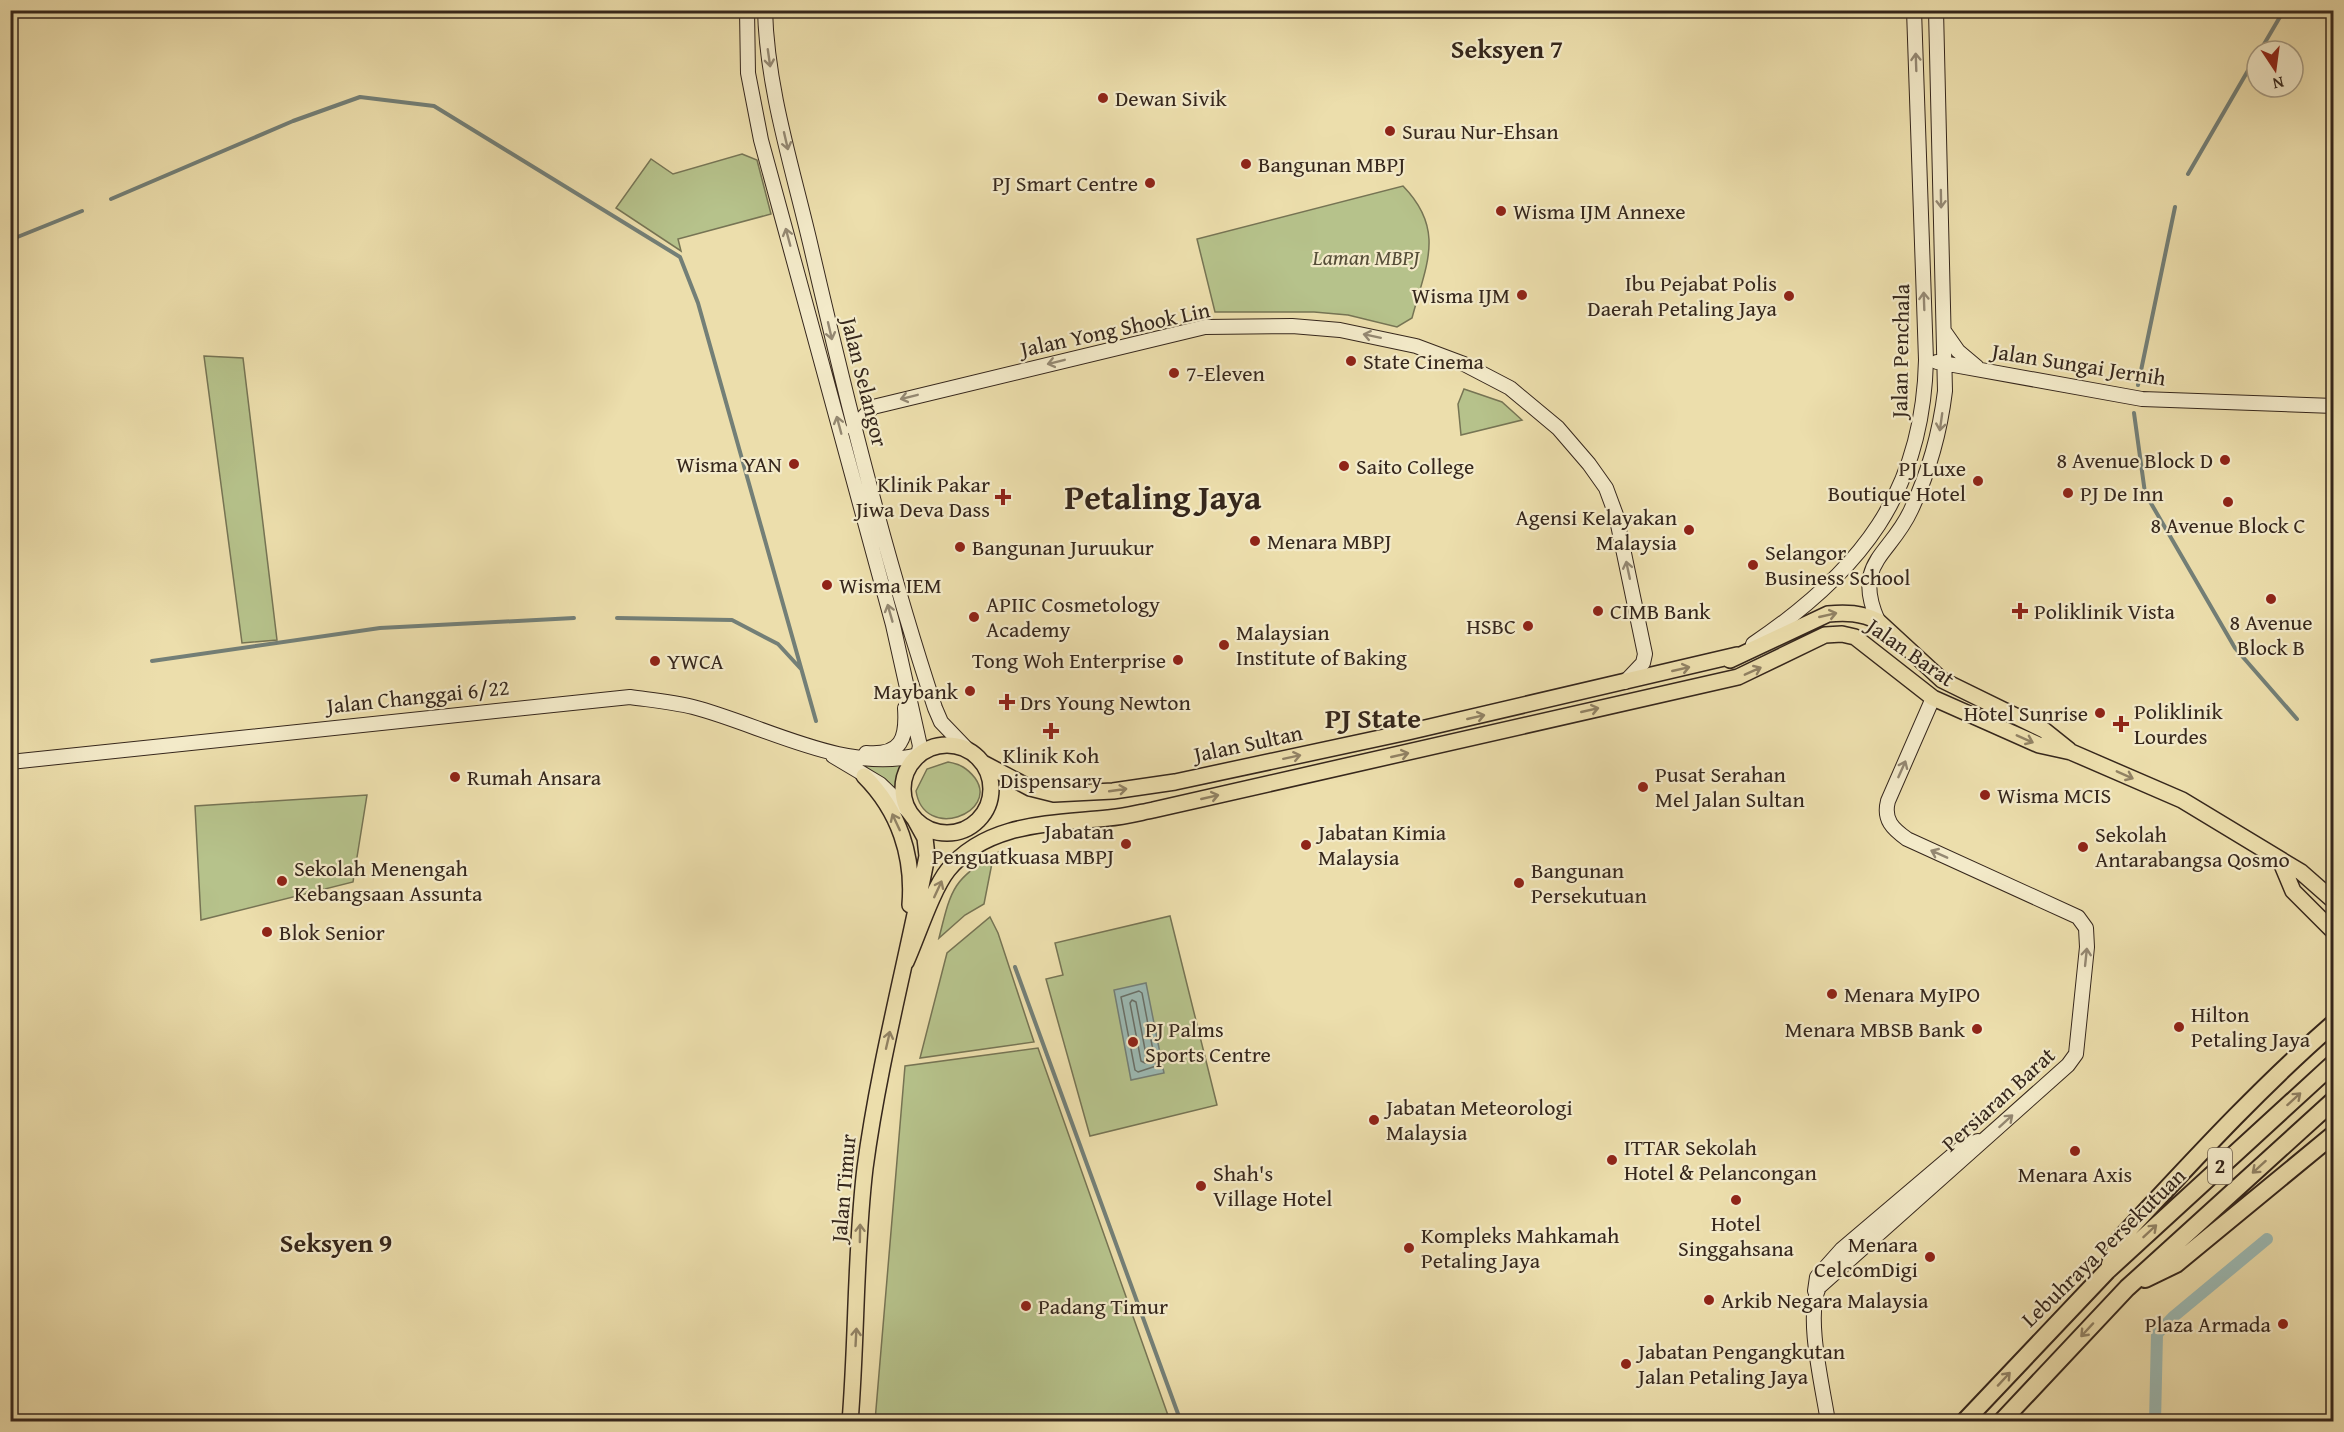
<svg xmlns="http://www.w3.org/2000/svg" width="2344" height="1432" font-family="'Gentium Book Plus',serif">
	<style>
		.green { fill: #b6c28b; stroke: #767454; stroke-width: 1.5 }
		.water { fill: #9cbab4; stroke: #737f77; stroke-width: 1.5 }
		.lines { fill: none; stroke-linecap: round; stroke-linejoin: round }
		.shore { stroke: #697068; stroke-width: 1.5 }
		.stream { stroke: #737f77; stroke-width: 4 }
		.canal { stroke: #9cbab4; stroke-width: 12 }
		.secondary-casing { stroke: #36271c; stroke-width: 16 }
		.primary-casing { stroke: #36271c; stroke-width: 18 }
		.highway-casing { stroke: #36271c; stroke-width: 20 }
		.secondary { stroke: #f3eac9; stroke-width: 14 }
		.primary { stroke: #ecdeac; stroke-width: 15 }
		.highway { stroke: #ecdeac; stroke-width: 16 }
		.oneway { stroke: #948872 }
		.oneway2 { stroke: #918264 }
		.poi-dot { fill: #8f2418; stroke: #f3eac9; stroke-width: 2 }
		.labels { text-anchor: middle; stroke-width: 4.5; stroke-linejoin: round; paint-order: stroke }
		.shield { fill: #f3eac9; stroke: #6f6250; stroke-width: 1.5 }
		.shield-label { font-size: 21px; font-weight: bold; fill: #36271c }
		.poi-label { font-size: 22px; fill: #36271c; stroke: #f3eac9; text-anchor: start }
		.park-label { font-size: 22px; font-style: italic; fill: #564e38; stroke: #f3eac9 }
		.street-label { font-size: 22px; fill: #36271c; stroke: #f3eac9 }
		.quarter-label { font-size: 26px; font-weight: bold; fill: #36271c; stroke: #f3eac9 }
		.district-label { font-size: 28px; font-weight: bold; fill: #36271c; stroke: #f3eac9 }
		.town-label { font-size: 34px; font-weight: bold; fill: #36271c; stroke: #f3eac9 }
	</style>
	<rect width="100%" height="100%" fill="#ecdeac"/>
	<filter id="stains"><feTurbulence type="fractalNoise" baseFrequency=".00333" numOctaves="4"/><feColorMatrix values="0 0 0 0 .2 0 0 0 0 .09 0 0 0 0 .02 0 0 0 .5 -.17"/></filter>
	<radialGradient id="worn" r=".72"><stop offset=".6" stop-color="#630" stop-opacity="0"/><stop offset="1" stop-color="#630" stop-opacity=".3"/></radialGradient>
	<path class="green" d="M742,154l15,6 14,54 -93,25 3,12 -65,-43 35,-49 22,15z
		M1403,186c43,44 23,79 9,132l-15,9 -49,-12 -34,-3h-99l-18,-73z
		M204,356l39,2 34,282 -35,3z
		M1464,389l38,13 20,18 -61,15 -3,-31z
		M848,758l55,2 -6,18 -1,17z
		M948,762c12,2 19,6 27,16 25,35 -51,64 -59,13l11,-22z
		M367,795l-14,87 -152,38 -6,-114z
		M997,853l-5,10 -8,41 -19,11 -26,23c12,-48 13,-59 58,-85z
		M1170,916l47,189 -127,31 -44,-157 17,-4 -8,-32z
		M990,917l8,16 36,109 -114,16 27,-105z
		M1038,1048l132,373h-295l30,-355z"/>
	<path class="water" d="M1146,983l18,90 -33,7 -17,-90z"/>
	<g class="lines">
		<path class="shore" d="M1139,991l3,2 14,73 -18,6 -3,-2 -14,-73z
			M1132,1000l4,2 11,58 -2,3 -4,-2 -11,-58z"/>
		<path class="stream" d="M2260,51l24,-41
			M2188,174l69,-119
			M111,199l182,-78 67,-24 74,9 246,151 18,46 118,418
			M10,240l72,-29
			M2138,385l37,-178
			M2134,413l11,80 90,155 62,71
			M617,618l115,2 46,24 23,25
			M152,661l228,-33 194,-10
			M1015,967l166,455"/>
		<path class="canal" d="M2155,1422l2,-88 16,-17 94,-78"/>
		<g class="secondary-casing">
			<path id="secondary" d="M765,10c2,80 28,159 46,237 36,155 74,309 124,461l6,14 25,26
				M1944,331l14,20 19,16
				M1937,362l205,37 192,7
				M853,428l20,-21 332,-80 87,-1 48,4 76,16 48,18 46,24 48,40 31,36 17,24 10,27 29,139 -2,9 -18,19
				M1878,621c-26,-59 12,-65 33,-111 18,-38 29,-78 34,-119l-9,-381
				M1753,644c107,-72 170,-151 173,-284l-12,-350
				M866,753c36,3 41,-15 39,-45
				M833,756l47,28 28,27
				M10,762l620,-65c21,3 43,5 63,10 70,18 152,67 225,48l2,-9 -27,-121 -132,-485 -13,-67 -1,-63
				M1815,1291l2,-14 25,-28 119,-101 17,-7
				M1828,1422c-5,-34 -23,-106 -9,-135l249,-222 8,-11 11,-107 -1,-19 -8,-11 -171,-78c-14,-10 -24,-19 -19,-38l45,-103"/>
		</g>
		<g class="primary-casing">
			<path id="primary" d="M1730,660l98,-46c18,-2 33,-1 50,7l64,59 102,50 25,20
				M903 789a44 44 0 1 1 88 0a44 44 0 1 1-88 0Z
				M983,763l47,25 24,6 59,-3 62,-9 233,-50 329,-77
				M864,776c35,35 50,80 46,129
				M2280,860l13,31 41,41
				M906,962c11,-24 26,-72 42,-92 39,-48 104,-46 160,-52 15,-1 30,-5 45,-8l585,-133 87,-42 17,-1 13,3 78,61 106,47 32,7 111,48 119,72 33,29
				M850,1422c7,-85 5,-170 15,-254 14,-105 42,-208 62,-312l-2,-18 -11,-20"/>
		</g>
		<g class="highway-casing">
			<path id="highway" d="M2110,1264l10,-25c69,-74 137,-149 214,-216
				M2145,1279l31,-15 158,-130
				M1964,1422l143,-151 227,-208
				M2001,1422l126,-134 207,-188"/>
		</g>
		<use href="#secondary" class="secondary"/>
		<use href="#primary" class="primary"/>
		<use href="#highway" class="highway"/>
	</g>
	<defs><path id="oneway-shaft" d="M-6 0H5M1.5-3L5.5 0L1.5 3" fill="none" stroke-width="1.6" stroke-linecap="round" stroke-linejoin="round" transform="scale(1.5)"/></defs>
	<g class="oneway">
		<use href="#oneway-shaft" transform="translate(769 58) rotate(82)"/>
		<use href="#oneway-shaft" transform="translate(1916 62) rotate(-92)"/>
		<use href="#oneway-shaft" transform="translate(786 141) rotate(77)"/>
		<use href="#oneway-shaft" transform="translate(1941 199) rotate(89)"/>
		<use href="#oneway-shaft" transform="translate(788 237) rotate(-105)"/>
		<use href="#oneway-shaft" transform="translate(1924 301) rotate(-92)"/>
		<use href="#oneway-shaft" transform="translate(830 331) rotate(77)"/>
		<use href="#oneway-shaft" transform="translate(1372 336) rotate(-168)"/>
		<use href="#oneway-shaft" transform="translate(1056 362) rotate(166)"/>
		<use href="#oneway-shaft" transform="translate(909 397) rotate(166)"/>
		<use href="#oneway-shaft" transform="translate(1941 422) rotate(98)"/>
		<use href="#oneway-shaft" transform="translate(839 425) rotate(-105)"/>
		<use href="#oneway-shaft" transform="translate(1628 570) rotate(-102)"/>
		<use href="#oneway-shaft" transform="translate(890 613) rotate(-106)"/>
		<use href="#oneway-shaft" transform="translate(1902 769) rotate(-66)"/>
		<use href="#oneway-shaft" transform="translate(1939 854) rotate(-156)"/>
		<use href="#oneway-shaft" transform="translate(2086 957) rotate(-84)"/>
		<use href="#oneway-shaft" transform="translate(2006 1121) rotate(-42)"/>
	</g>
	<g class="oneway2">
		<use href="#oneway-shaft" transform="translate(1828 615) rotate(-13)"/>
		<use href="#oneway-shaft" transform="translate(1681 669) rotate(-13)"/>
		<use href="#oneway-shaft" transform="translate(1753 671) rotate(-24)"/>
		<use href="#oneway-shaft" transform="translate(1590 710) rotate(-13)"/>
		<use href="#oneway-shaft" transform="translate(1476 717) rotate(-13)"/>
		<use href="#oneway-shaft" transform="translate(2025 739) rotate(24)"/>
		<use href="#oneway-shaft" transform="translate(1400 755) rotate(-13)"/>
		<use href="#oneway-shaft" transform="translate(1292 757) rotate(-12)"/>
		<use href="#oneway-shaft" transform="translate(2125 775) rotate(24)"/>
		<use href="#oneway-shaft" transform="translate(1118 790) rotate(-8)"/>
		<use href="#oneway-shaft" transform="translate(1210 797) rotate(-13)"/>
		<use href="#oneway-shaft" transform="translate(896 822) rotate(-115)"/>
		<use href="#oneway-shaft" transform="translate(938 889) rotate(-65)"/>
		<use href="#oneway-shaft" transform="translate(888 1040) rotate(-77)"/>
		<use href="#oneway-shaft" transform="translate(2294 1099) rotate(-42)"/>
		<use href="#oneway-shaft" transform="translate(2259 1167) rotate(138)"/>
		<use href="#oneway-shaft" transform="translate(2150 1231) rotate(-43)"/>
		<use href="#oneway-shaft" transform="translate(860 1233) rotate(-89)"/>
		<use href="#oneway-shaft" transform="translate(2087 1330) rotate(133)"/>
		<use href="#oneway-shaft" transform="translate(856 1337) rotate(-87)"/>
		<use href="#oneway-shaft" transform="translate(2004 1379) rotate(-47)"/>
	</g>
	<g class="poi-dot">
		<circle cx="1103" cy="98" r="6"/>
		<circle cx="1390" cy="131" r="6"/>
		<circle cx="1246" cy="164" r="6"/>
		<circle cx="1150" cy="183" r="6"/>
		<circle cx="1501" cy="211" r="6"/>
		<circle cx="1522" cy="295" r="6"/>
		<circle cx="1789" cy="296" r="6"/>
		<circle cx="1351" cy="361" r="6"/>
		<circle cx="1174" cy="373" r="6"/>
		<circle cx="2225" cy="460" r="6"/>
		<circle cx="794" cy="464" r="6"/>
		<circle cx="1344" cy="466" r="6"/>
		<circle cx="1978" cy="481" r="6"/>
		<circle cx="2068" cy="493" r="6"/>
		<path d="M1000 488h6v6h6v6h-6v6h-6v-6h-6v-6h6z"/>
		<circle cx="2228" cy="502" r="6"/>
		<circle cx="1689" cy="530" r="6"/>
		<circle cx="1255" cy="541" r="6"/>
		<circle cx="960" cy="547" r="6"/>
		<circle cx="1753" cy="565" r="6"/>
		<circle cx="827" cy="585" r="6"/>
		<circle cx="2271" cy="599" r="6"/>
		<circle cx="1598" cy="611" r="6"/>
		<path d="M2017 602h6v6h6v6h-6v6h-6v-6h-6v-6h6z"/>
		<circle cx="974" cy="617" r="6"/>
		<circle cx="1528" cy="626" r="6"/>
		<circle cx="1224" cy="645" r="6"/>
		<circle cx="1178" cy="660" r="6"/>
		<circle cx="655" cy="661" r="6"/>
		<circle cx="970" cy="691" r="6"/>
		<path d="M1004 693h6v6h6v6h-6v6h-6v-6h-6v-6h6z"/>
		<circle cx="2100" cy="713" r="6"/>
		<path d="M2118 715h6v6h6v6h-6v6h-6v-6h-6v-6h6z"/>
		<path d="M1048 722h6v6h6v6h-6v6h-6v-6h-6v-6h6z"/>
		<circle cx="455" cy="777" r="6"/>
		<circle cx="1643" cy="787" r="6"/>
		<circle cx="1985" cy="795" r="6"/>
		<circle cx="1126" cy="844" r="6"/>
		<circle cx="1306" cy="845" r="6"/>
		<circle cx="2083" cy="847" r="6"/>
		<circle cx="282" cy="881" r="6"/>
		<circle cx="1519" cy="883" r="6"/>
		<circle cx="267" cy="932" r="6"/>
		<circle cx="1832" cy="994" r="6"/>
		<circle cx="2179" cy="1027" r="6"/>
		<circle cx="1977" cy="1029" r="6"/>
		<circle cx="1133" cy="1042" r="6"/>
		<circle cx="1374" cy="1120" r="6"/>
		<circle cx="2075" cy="1151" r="6"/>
		<circle cx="1612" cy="1160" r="6"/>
		<circle cx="1201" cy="1186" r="6"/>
		<circle cx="1736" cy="1200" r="6"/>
		<circle cx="1409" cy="1248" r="6"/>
		<circle cx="1930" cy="1257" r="6"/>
		<circle cx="1709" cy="1300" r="6"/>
		<circle cx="1026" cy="1306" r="6"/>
		<circle cx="2283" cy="1324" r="6"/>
		<circle cx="1626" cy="1364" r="6"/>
	</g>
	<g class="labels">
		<rect class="shield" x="2208" y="1148" width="24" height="36" rx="4.5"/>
		<g class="shield-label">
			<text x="2220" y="1173">2</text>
		</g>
		<g class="poi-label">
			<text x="1115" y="106">Dewan Sivik</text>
			<text x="1402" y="139">Surau Nur-Ehsan</text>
			<text x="1258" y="172">Bangunan MBPJ</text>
			<text x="1138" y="191" text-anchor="end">PJ Smart Centre</text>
			<text x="1513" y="219">Wisma IJM Annexe</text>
			<text x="1777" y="291" text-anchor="end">Ibu Pejabat Polis<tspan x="1777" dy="25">Daerah Petaling Jaya</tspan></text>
			<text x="1510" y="303" text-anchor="end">Wisma IJM</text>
			<text x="1363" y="369">State Cinema</text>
			<text x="1186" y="381">7-Eleven</text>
			<text x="2213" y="468" text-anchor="end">8 Avenue Block D</text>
			<text x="782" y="472" text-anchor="end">Wisma YAN</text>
			<text x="1356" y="474">Saito College</text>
			<text x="1966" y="476" text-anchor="end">PJ Luxe<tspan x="1966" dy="25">Boutique Hotel</tspan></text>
			<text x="990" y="492" text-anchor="end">Klinik Pakar<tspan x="990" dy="25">Jiwa Deva Dass</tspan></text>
			<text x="2080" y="501">PJ De Inn</text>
			<text x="1677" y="525" text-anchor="end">Agensi Kelayakan<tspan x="1677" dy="25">Malaysia</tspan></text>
			<text x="2228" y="533" text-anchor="middle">8 Avenue Block C</text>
			<text x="1267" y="549">Menara MBPJ</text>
			<text x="972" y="555">Bangunan Juruukur</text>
			<text x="1765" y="560">Selangor<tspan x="1765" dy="25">Business School</tspan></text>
			<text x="839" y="593">Wisma IEM</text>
			<text x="986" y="612">APIIC Cosmetology<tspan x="986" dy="25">Academy</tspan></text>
			<text x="1610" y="619">CIMB Bank</text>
			<text x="2034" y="619">Poliklinik Vista</text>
			<text x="2271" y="630" text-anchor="middle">8 Avenue<tspan x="2271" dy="25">Block B</tspan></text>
			<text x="1516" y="634" text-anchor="end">HSBC</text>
			<text x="1236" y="640">Malaysian<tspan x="1236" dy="25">Institute of Baking</tspan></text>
			<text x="1166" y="668" text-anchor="end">Tong Woh Enterprise</text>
			<text x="667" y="669">YWCA</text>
			<text x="958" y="699" text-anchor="end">Maybank</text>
			<text x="1020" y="710">Drs Young Newton</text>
			<text x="2134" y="719">Poliklinik<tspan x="2134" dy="25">Lourdes</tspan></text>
			<text x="2088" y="721" text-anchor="end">Hotel Sunrise</text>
			<text x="1051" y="763" text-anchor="middle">Klinik Koh<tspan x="1051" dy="25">Dispensary</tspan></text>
			<text x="1655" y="782">Pusat Serahan<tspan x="1655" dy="25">Mel Jalan Sultan</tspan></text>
			<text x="467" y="785">Rumah Ansara</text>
			<text x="1997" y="803">Wisma MCIS</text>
			<text x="1114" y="839" text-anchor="end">Jabatan<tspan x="1114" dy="25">Penguatkuasa MBPJ</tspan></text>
			<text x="1318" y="840">Jabatan Kimia<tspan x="1318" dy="25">Malaysia</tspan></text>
			<text x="2095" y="842">Sekolah<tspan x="2095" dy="25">Antarabangsa Qosmo</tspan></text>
			<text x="294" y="876">Sekolah Menengah<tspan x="294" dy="25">Kebangsaan Assunta</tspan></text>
			<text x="1531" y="878">Bangunan<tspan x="1531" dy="25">Persekutuan</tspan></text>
			<text x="279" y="940">Blok Senior</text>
			<text x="1844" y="1002">Menara MyIPO</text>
			<text x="2191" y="1022">Hilton<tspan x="2191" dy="25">Petaling Jaya</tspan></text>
			<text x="1145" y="1037">PJ Palms<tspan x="1145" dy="25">Sports Centre</tspan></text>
			<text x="1965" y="1037" text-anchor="end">Menara MBSB Bank</text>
			<text x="1386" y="1115">Jabatan Meteorologi<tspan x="1386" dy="25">Malaysia</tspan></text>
			<text x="1624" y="1155">ITTAR Sekolah<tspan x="1624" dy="25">Hotel &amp; Pelancongan</tspan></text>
			<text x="1213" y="1181">Shah's<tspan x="1213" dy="25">Village Hotel</tspan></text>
			<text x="2075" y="1182" text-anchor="middle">Menara Axis</text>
			<text x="1736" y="1231" text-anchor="middle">Hotel<tspan x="1736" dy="25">Singgahsana</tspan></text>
			<text x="1421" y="1243">Kompleks Mahkamah<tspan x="1421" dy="25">Petaling Jaya</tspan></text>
			<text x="1918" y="1252" text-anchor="end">Menara<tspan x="1918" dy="25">CelcomDigi</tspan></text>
			<text x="1721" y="1308">Arkib Negara Malaysia</text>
			<text x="1038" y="1314">Padang Timur</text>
			<text x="2271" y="1332" text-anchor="end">Plaza Armada</text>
			<text x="1638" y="1359">Jabatan Pengangkutan<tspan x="1638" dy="25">Jalan Petaling Jaya</tspan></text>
		</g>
		<g class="park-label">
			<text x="1366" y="265">Laman MBPJ</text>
		</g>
		<g class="street-label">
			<text transform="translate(1115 329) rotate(-12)" y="8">Jalan Yong Shook Lin</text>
			<text transform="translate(1900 351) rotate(-89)" y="8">Jalan Penchala</text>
			<text transform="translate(2079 364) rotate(9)" y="8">Jalan Sungai Jernih</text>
			<text transform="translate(865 382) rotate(76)" y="8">Jalan Selangor</text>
			<text transform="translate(1911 652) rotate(35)" y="8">Jalan Barat</text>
			<text transform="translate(418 696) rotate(-6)" y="8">Jalan Changgai 6/22</text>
			<text transform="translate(1248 743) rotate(-12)" y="8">Jalan Sultan</text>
			<text transform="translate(1998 1099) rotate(-42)" y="8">Persiaran Barat</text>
			<text transform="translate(843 1188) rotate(-85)" y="8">Jalan Timur</text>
			<text transform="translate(2103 1247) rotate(-44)" y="8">Lebuhraya Persekutuan</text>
		</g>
		<g class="quarter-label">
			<text x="1507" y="58">Seksyen 7</text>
			<text x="336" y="1252">Seksyen 9</text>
		</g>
		<g class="district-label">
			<text x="1373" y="728">PJ State</text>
		</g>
		<g class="town-label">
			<text x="1163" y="509">Petaling Jaya</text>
		</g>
	</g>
	<rect width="2344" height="1432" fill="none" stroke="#ecdeac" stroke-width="36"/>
	<rect x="12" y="12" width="2320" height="1408" fill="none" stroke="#36271c" stroke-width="3"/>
	<rect x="18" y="18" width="2308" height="1396" fill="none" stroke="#36271c" stroke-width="1.5"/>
	<g transform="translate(2275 69) rotate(167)"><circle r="28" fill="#f3eac9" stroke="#a79c84" stroke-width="1.5"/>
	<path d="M0-4.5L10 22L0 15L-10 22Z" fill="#8f2418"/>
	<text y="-9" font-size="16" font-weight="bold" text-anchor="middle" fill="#36271c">N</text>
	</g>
	<rect width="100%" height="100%" filter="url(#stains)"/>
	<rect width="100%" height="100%" fill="url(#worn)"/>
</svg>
